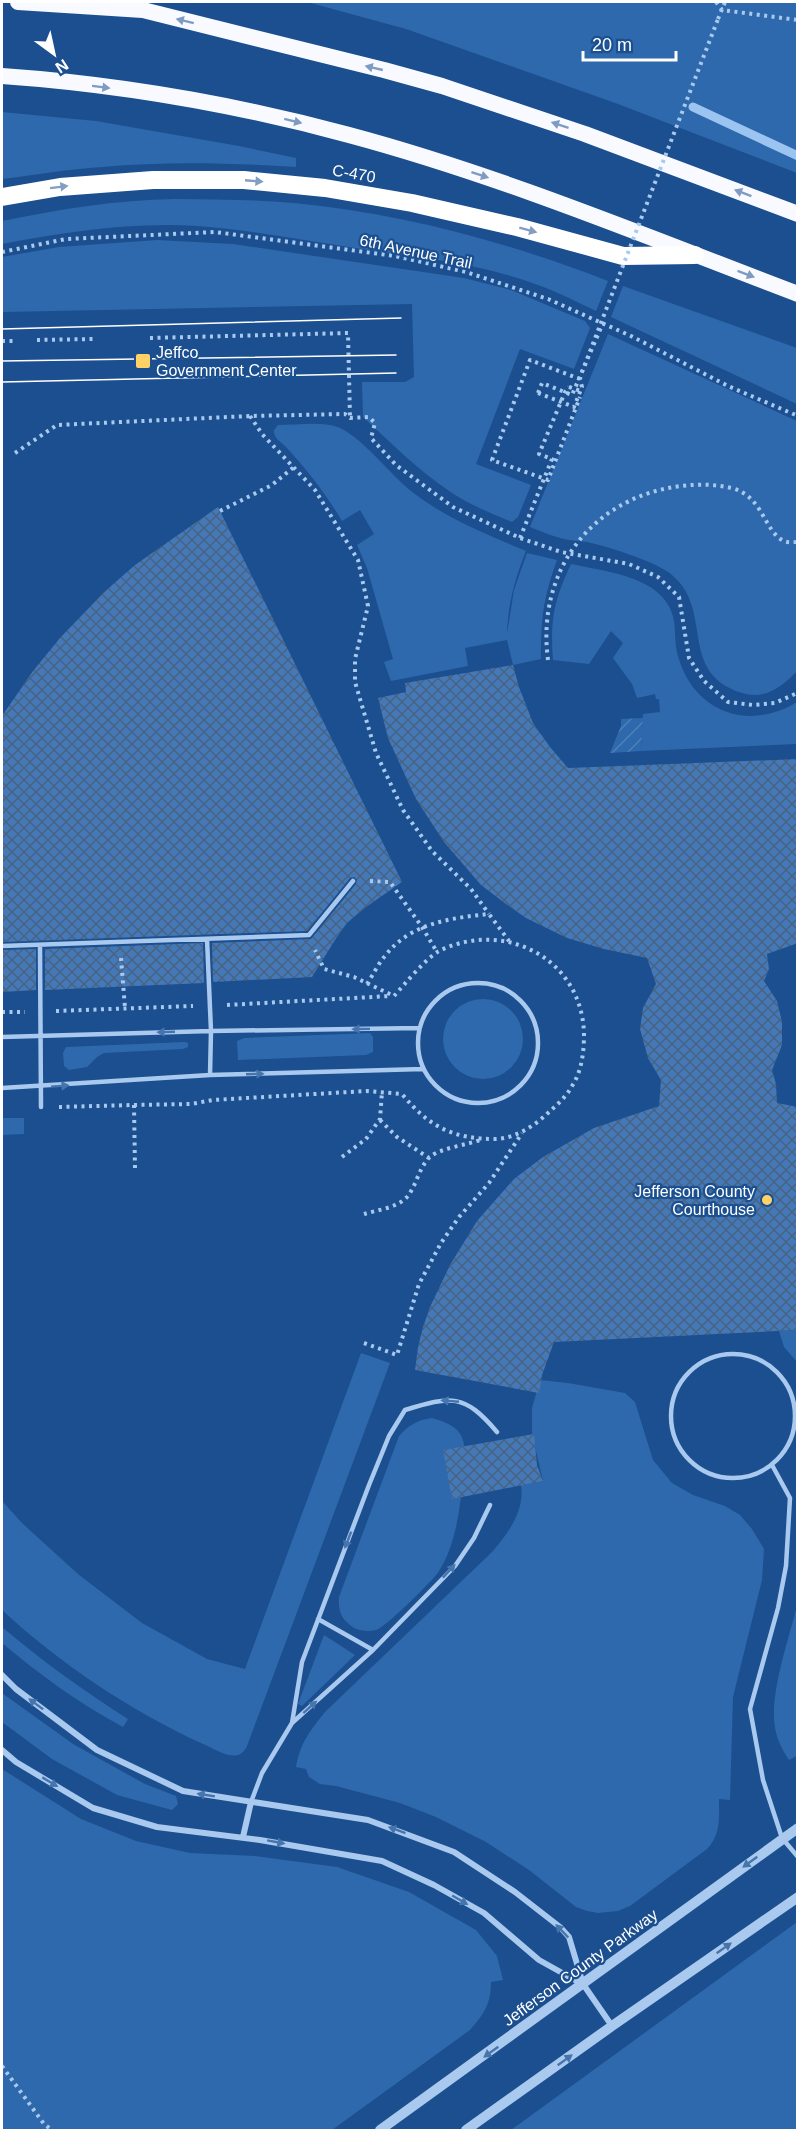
<svg xmlns="http://www.w3.org/2000/svg" width="799" height="2132" font-family="Helvetica,sans-serif">
	<style>
		.green { fill: #2e69ad }
		.garden { fill: url(#garden-furrows) }
		.lines { fill: none; stroke-linecap: round; stroke-linejoin: round }
		.stream { stroke: #9cc4f0; stroke-width: 9 }
		.building { fill: url(#building-cross-hatch) }
		.path { stroke: #a9c9ee; stroke-width: 4; stroke-dasharray: 3 4.5; stroke-linecap: butt }
		.service { stroke: #a9c9ee; stroke-width: 4.5 }
		.minor { stroke: #a9c9ee; stroke-width: 6 }
		.tertiary { stroke: #a9c9ee; stroke-width: 10 }
		.trunk { stroke: #f8faff; stroke-width: 16 }
		.motorway { stroke: #fff; stroke-width: 18 }
		.tram { stroke: #fff; stroke-width: 1.5 }
		.path-bridge { stroke: #a9c9ee; stroke-width: 4; stroke-dasharray: 3 4.5; stroke-linecap: butt }
		.oneway { fill: #7e9cc1 }
		.oneway2 { fill: #829ec1 }
		.oneway3 { fill: #4674ac }
		.poi-dot { fill: #ffd166; stroke: #1b4f8f; stroke-width: 2 }
		.labels { text-anchor: middle; stroke-width: 4.5; stroke-linejoin: round; paint-order: stroke }
		.street-label { font-size: 16px; fill: #fff; stroke: #1b4f8f }
		.poi-label { font-size: 16px; fill: #fff; stroke: #1b4f8f; text-anchor: start }
	</style>
	<defs>
		<pattern id="garden-furrows" width="10" height="10" patternUnits="userSpaceOnUse" patternTransform="scale(1.5)"><rect width="10" height="10" fill="#2e69ad"/><path d="M-1 1l2-2M0 10L10 0M9 11l2-2" fill="none" stroke="#4d80b9"/></pattern>
		<pattern id="building-cross-hatch" width="8" height="8" patternUnits="userSpaceOnUse" patternTransform="scale(1.5)"><rect width="8" height="8" fill="#4478b7"/><path d="M0 0l8 8M0 8l8-8" fill="none" stroke="#486282"/></pattern>
	</defs>
	<rect width="100%" height="100%" fill="#1b4f8f"/>
	<path class="green" d="M307,2h490v171l-179,-69 -212,-75z
		M2,112l94,9 143,25 57,12v9c-65,-4 -129,-6 -194,0 -33,2 -67,8 -100,12z
		M175,199c40,1 79,0 119,4 106,10 214,39 314,78l-12,30c-19,-9 -38,-19 -58,-26 -59,-22 -121,-28 -183,-37 -53,-8 -105,-18 -158,-22 -65,-4 -132,6 -195,18v-23c59,-12 112,-21 173,-22z
		M157,240l76,4 231,34 47,12 74,31 5,7 -16,41 -54,-20 -44,115 55,21 -13,32 -6,5c-22,-9 -44,-18 -63,-31 -31,-21 -58,-48 -86,-74l-1,-35h43l9,-5 -2,-73 -410,8v-55l57,-10z
		M623,286l174,62v56l-186,-87z
		M608,334l189,87v250c-15,16 -32,29 -55,22 -67,-21 -25,-86 -74,-121 -15,-11 -62,-26 -81,-30 -6,-1 -12,-1 -18,-2 -13,-2 -26,-8 -39,-13z
		M278,425c19,0 43,-4 60,2 24,10 52,47 73,64 34,27 75,43 115,60 -11,27 -18,53 -19,83l7,-44 13,-37 30,7c-14,39 -16,58 -16,99l-28,6 -6,-25 -42,8 3,18 -77,15 -7,-19 9,-3 -26,-91 -10,-23 17,-11 -14,-24 -18,11c-16,-27 -34,-50 -55,-73 -6,-6 -14,-10 -13,-18z
		M571,564c28,6 74,11 93,35 16,20 8,36 14,57 15,56 71,76 119,46v42l-156,7 2,-37 17,-2 -1,-13h-3l-1,-5 -18,4 -5,-14 -19,-26 10,-15 -12,-12 -22,33 -36,-4c-3,-40 1,-60 18,-96z
		M443 1039a40 40 0 1 1 80 0a40 40 0 1 1-80 0Z
		M370,1033l3,4v15l-7,3 -128,5 -1,-19 7,-3z
		M185,1042l3,1v4l-5,2 -79,4 -7,4 -10,10 -18,3 -5,-4 -1,-13 3,-6z
		M2,1118h22v16l-22,1z
		M797,1330v32l-13,-15 -5,-16z
		M361,1353l29,10 -143,383c-2,4 -5,8 -9,9 -11,3 -25,-7 -35,-11 -72,-33 -143,-80 -201,-134v-109l21,23 55,50 64,49 65,36 38,10z
		M540,1380l28,3 57,10 10,9 18,58 19,23 21,12 32,11 15,9 12,14 12,20 -2,31 -29,117 -3,103 -11,-1c0,20 2,35 -12,50l-77,57 -12,5 -20,2 -11,-2 -11,-4 -47,-37 -43,-28 -50,-25 -36,-14 -64,-17 -16,-2 -11,-7 -3,-8 -10,-2c4,-24 14,-36 29,-55l167,-160c16,-19 33,-41 29,-67l22,-4 -11,-47v-26z
		M432,1418c37,10 34,25 31,59 -3,31 -7,70 -26,97 -8,10 -51,53 -61,56 -9,2 -19,1 -26,-5 -10,-7 -12,-17 -11,-28l60,-161c10,-11 18,-16 33,-18z
		M797,1606v150l-8,4c-9,-13 -15,-27 -15,-44 -1,-31 15,-79 23,-110z
		M2,1627c40,34 82,64 126,92l-5,8c-43,-23 -83,-52 -121,-84z
		M324,1635l31,20 -53,51 -4,-2z
		M2,1693l71,51 72,40 31,12 2,8 -6,6 -55,-15 -65,-36 -50,-37z
		M2,1769l79,50 55,22 54,12 65,3 82,11 72,25 67,38 21,26 6,24 -12,2c0,22 -7,32 -21,48l-138,100h-330z
		M797,1922v208h-286z"/>
	<path class="garden" d="M643,718l-2,33 -31,2 11,-27v-7z"/>
	<g class="lines">
		<path class="stream" d="M693,107l105,49"/>
	</g>
	<path class="building" d="M218,507l184,375 -36,25 -19,16 -12,17 -23,37 -99,5 -1,-39 99,-4 45,-55 1,-4 -3,-3 -4,1 -43,53 -305,11v-226l31,-45 27,-33 43,-45 32,-28z
		M513,665l6,22 14,36 17,24 18,21 230,-9v184l-31,11 2,15 -5,12 13,20 5,21v23l-10,25 4,14 1,19 21,4v223l-244,12 -12,33 -3,18 -124,-23 3,-23 5,-20 7,-20 20,-42 27,-44 37,-42 29,-22 51,-29 65,-22 2,-26 -13,-22 -8,-29 3,-21 13,-24 -9,-26 -43,-9 -37,-11 -41,-20 -20,-14 -25,-19 -37,-43 -28,-43 -28,-61 -10,-40 28,-6 -1,-9z
		M203,943l1,40 -159,7v-41z
		M36,949v41l-34,2v-42z
		M534,1434l3,31 6,16 -91,18 -9,-49z"/>
	<g class="lines">
		<path class="path" d="M716,2l6,8 76,10
			M718,19l7,-17
			M2,252l64,-13 149,-7 180,24 71,16 82,27 83,37 97,50 70,30
			M150,338l198,-5 2,84
			M37,340l57,-1
			M2,341h11
			M538,393l4,-10 30,12 31,-72
			M250,416l12,18 53,56 43,70 10,46 -13,53v23l21,71 27,57 29,41 39,38 18,25
			M15,453l42,-28 193,-9 95,-2 5,4 19,-1 6,6 -4,15 25,27 57,42 67,31 41,14 68,12 29,13 21,20 10,61 15,23 24,21 25,3 22,-2 20,-9 3,-3
			M220,511l52,-26 22,-18
			M520,538l32,-79 -13,-5 26,-62 4,-5
			M548,660c-12,-89 44,-163 133,-174 17,-2 34,-2 50,2 32,7 33,44 53,53 4,2 9,1 14,1
			M370,881l20,1 32,45 15,25
			M121,958l4,50
			M367,984c6,-9 11,-20 18,-28 25,-33 66,-38 104,-42l20,27
			M227,1005l163,-9
			M56,1011l137,-5
			M2,1012h23
			M134,1105l57,-1 22,-4 153,-9 36,3c27,33 51,45 94,45 20,-1 38,-13 52,-26 9,-8 18,-16 24,-27 10,-15 12,-35 12,-52 -2,-76 -80,-115 -145,-83 -12,6 -35,34 -45,45l-40,-19 -30,-8 -9,-19
			M59,1107l75,-2 1,64
			M380,1120l17,17 32,21
			M342,1157l24,-18 14,-20 2,-27
			M364,1214c13,-4 33,-6 43,-17 10,-12 12,-31 24,-41 11,-8 35,-11 49,-16
			M364,1343l33,12 22,-71 22,-41 18,-26 30,-34 33,-50
			M2,2066l42,58 8,6"/>
		<path class="service" d="M207,939l4,92 -1,44
			M40,945l1,162
			M2,946l307,-11 44,-54
			M418 1043a60 60 0 1 1 120 0a60 60 0 1 1-120 0Z
			M2,1037l209,-6 208,-3
			M2,1088l208,-13 213,-6
			M671 1416a62 62 0 1 1 124 0a62 62 0 1 1-124 0Z
			M772,1465l18,33 -4,68 -8,42 -28,101 13,71 19,58 16,19
			M490,1505l-16,33 -19,28 -82,84 -81,73 10,-61 67,-177 20,-49 16,-26c46,-14 59,-17 92,22
			M318,1619l55,31
			M251,1802l11,-29 30,-50"/>
		<path class="minor" d="M2,1675l14,14 81,61 86,41 185,29 86,32 61,40 45,35 9,10 14,47 29,42
			M2,1750l14,12 77,46 64,19 103,13 122,21 52,24 50,28 55,47 43,24
			M243,1837l8,-35"/>
		<path class="tertiary" d="M380,2130l418,-302
			M466,2130l146,-104 186,-129"/>
		<path class="trunk" d="M18,2l125,8 241,60 58,16 143,48 213,80
			M2,76c114,8 236,29 347,59 153,41 301,103 449,159"/>
		<path class="motorway" d="M2,197l58,-10 93,-7h91l81,8 87,15 105,24 106,29 72,-1"/>
		<path class="tram" d="M2,329l399,-11
			M2,361l394,-6
			M2,382l394,-9"/>
		<path class="path-bridge" d="M580,379l-50,-19 -38,100 56,20 32,-83
			M569,387l12,4
			M538,393l36,14 8,-20 -2,-8 2,-7 136,-353"/>
	</g>
	<defs><path id="oneway-solid" d="M-6-.8H1V-3.2L6.5 0L1 3.2V.8H-6Z" transform="scale(1.5)"/></defs>
	<g class="oneway">
		<use href="#oneway-solid" transform="translate(185 21) rotate(-166)"/>
		<use href="#oneway-solid" transform="translate(374 68) rotate(-167)"/>
		<use href="#oneway-solid" transform="translate(101 87) rotate(7)"/>
		<use href="#oneway-solid" transform="translate(293 121) rotate(14)"/>
		<use href="#oneway-solid" transform="translate(560 125) rotate(-162)"/>
		<use href="#oneway-solid" transform="translate(480 175) rotate(18)"/>
		<use href="#oneway-solid" transform="translate(743 193) rotate(-159)"/>
		<use href="#oneway-solid" transform="translate(746 274) rotate(21)"/>
	</g>
	<g class="oneway2">
		<use href="#oneway-solid" transform="translate(254 181) rotate(5)"/>
		<use href="#oneway-solid" transform="translate(59 187) rotate(-7)"/>
		<use href="#oneway-solid" transform="translate(528 230) rotate(15)"/>
	</g>
	<g class="oneway3">
		<use href="#oneway-solid" transform="translate(361 1029) rotate(179)"/>
		<use href="#oneway-solid" transform="translate(166 1032) rotate(178)"/>
		<use href="#oneway-solid" transform="translate(255 1074) rotate(-2)"/>
		<use href="#oneway-solid" transform="translate(60 1086) rotate(-4)"/>
		<use href="#oneway-solid" transform="translate(450 1401) rotate(-175)"/>
		<use href="#oneway-solid" transform="translate(348 1540) rotate(111)"/>
		<use href="#oneway-solid" transform="translate(449 1571) rotate(-47)"/>
		<use href="#oneway-solid" transform="translate(36 1704) rotate(-143)"/>
		<use href="#oneway-solid" transform="translate(310 1707) rotate(-42)"/>
		<use href="#oneway-solid" transform="translate(50 1782) rotate(31)"/>
		<use href="#oneway-solid" transform="translate(206 1795) rotate(-171)"/>
		<use href="#oneway-solid" transform="translate(397 1830) rotate(-160)"/>
		<use href="#oneway-solid" transform="translate(276 1842) rotate(10)"/>
		<use href="#oneway-solid" transform="translate(750 1862) rotate(144)"/>
		<use href="#oneway-solid" transform="translate(460 1900) rotate(30)"/>
		<use href="#oneway-solid" transform="translate(562 1931) rotate(-134)"/>
		<use href="#oneway-solid" transform="translate(724 1948) rotate(-35)"/>
		<use href="#oneway-solid" transform="translate(491 2052) rotate(144)"/>
		<use href="#oneway-solid" transform="translate(565 2060) rotate(-36)"/>
	</g>
	<g class="poi-dot">
		<rect x="135" y="353" width="16" height="16" rx="3"/>
		<circle cx="767" cy="1200" r="6"/>
	</g>
	<g class="labels">
		<g class="street-label">
			<text transform="translate(354 173) rotate(10)" y="6">C-470</text>
			<text transform="translate(416 251) rotate(12)" y="6">6th Avenue Trail</text>
			<text transform="translate(580 1967) rotate(-36)" y="6">Jefferson County Parkway</text>
		</g>
		<g class="poi-label">
			<text x="156" y="358">Jeffco<tspan x="156" dy="18">Government Center</tspan></text>
			<text x="755" y="1197" text-anchor="end">Jefferson County<tspan x="755" dy="18">Courthouse</tspan></text>
		</g>
	</g>
	<rect width="799" height="2132" fill="none" stroke="#ffffff" stroke-width="6"/>
	<g transform="translate(54 54) rotate(147)" stroke="#1b4f8f" stroke-width="4.5" paint-order="stroke">
	<path d="M0-4.5L10 22L0 15L-10 22Z" fill="#ffffff"/>
	<text y="-9" font-size="16" font-weight="bold" text-anchor="middle" fill="#ffffff">N</text>
	</g>
	<path d="M583 51v9h93v-9" fill="none" stroke="#ffffff" stroke-width="3"/>
	<text x="592" y="51" font-size="18" fill="#ffffff" stroke="#1b4f8f" stroke-width="4.5" paint-order="stroke">20 m</text>
</svg>
